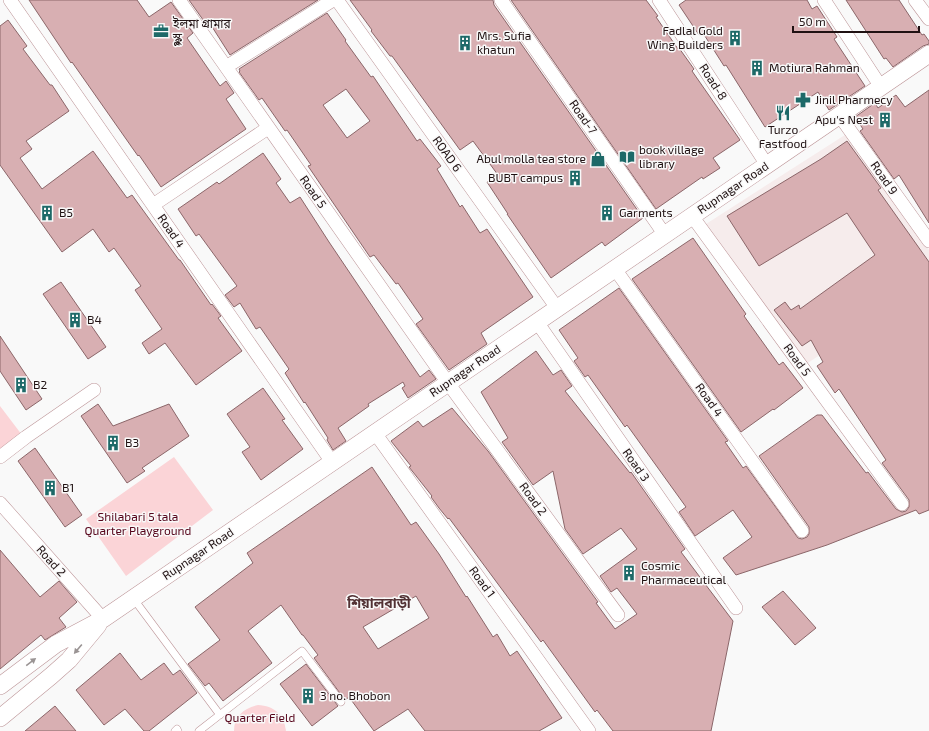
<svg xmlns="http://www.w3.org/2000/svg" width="929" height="731" font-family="'Exo 2','Noto Sans Bengali',sans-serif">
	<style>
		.built { fill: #f6ecec }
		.green { fill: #fbd4d7 }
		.building { fill: #d8afb2; stroke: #8b6669; fill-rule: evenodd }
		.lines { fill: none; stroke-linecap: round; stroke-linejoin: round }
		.service-casing { stroke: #bd9598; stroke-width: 8 }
		.minor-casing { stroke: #bd9598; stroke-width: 14 }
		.tertiary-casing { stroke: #bd9598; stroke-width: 18 }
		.service { stroke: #fff; stroke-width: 7 }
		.minor { stroke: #fff; stroke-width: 13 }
		.tertiary { stroke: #fff; stroke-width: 17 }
		.oneway { fill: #9a9494 }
		.labels { text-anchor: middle; stroke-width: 3; stroke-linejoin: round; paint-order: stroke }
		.poi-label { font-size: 12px; fill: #1f1112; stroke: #f9f9f9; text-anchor: start }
		.street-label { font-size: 12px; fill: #1f1112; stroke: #f9f9f9 }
		.park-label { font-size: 12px; fill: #56051b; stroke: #f9f9f9 }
		.quarter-label { font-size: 14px; font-weight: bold; fill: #523134; stroke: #f9f9f9 }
	</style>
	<rect width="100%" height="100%" fill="#f9f9f9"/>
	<path class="built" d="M848,133l81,117v31l-124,84 -99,-141z"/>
	<path class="green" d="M0,406l22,29 -22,18z
		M174,457l39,53 -87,66 -40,-57z
		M258,705c16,1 26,9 28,26h-52c0,-15 10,-23 24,-26z"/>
	<path class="building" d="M29,0h108l12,17 22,-15 22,31 -6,5 33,48 6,-5 8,12 -8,6 20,30 -85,58 -22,-32 -1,1 -66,-94 -1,1z
		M189,0h129l-88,55 -21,-33 -3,2z
		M350,0h143l1,5 149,213 -38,28 -3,-4 -51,36 -44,-64h1l-21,-32 11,-7 -25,-34 -13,9 -68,-94h-2l-19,-25 1,-1z
		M511,0h135l12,16 -2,1 22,32 1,-1 15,21 -2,2 48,69 -27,18 7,10 -17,11 -1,-2 -46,32z
		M686,0h121l5,9 5,-3 20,31 -3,2 31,47 -36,24 -11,-18 -53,35 -39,-62 -2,1 -21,-33 -4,2 -20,-30z
		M846,0h53l23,35 2,-1 5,7v3l-6,2 -30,21 -7,-9 -2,1z
		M327,13l19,27 -1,1 26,36 2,-1 44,65 3,-2 21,27 -4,3 23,38 2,-2 18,28 7,-4 46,68 -52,36 6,11 -38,26 -33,-46 7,-5 -25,-36 -2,1 -22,-29 -4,2 -62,-91 3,-1 -24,-35 -2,1 -23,-33 -3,2 -20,-28 1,-1 -1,-2zM346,89l24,32 -23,17 -24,-33z
		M8,20l19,26 -4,3 27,36h2l17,26 -43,30 6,8 -12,9 22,31 51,-38 34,47 5,-3 47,65h1l31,45 1,-1 9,12 -3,2 24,33 -46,34 -31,-42 -16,11 -7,-11 20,-14 -27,-39 6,-4 -27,-38 -5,4 -16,-23 -31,23 -62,-87v-139z
		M929,90v133l-30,-48 -5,4 -34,-48 3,-2 -8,-12 20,-14 3,5 18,-13 9,12z
		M847,141l34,47 -3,2 51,72v248l-10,4 -3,-4 -89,35 -91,30 -13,-17 29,-21 -19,-27 -38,26 -16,-24 7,-5 -59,-82 -2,2 -37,-52 -3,2 -11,-16 4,-3 -19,-28 60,-42 109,153 -3,1 18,26 3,-2 52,72 4,1 5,-2 2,-3v-7l-50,-71 58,-41h5l44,58 2,-1 28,37 6,3 4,-1 3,-4v-7l-27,-37 4,-3 -47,-71 -4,4 -18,-27 6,-4 -12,-22 -9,6 -28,-36 11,-8 6,8 8,-5 1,4 75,-54 -28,-42 -88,53 -32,-50 94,-57z
		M263,153l18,26 -5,4 14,20 10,-6 29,45 91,135 9,-7 7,9 -28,19 -6,-10 3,-2 -2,-4 -35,22 1,2 -31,22 8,13 -13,9 -6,-10 1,-2 -23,-36 -1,1 -19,-30 4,-4 -29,-42 -4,2 -16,-26 -6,4 -9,-12 12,-9 -38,-52 -3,2 -18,-27 39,-27 2,2z
		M693,238l53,76 -2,2 35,49 4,-3 20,26 -29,22 -1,-1 -32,23 -109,-153z
		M61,282l45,65 -18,12 -45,-65z
		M0,336l42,63 -16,11 -26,-39z
		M536,351l17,24 8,-5 11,16 -7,5 65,82 1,-1 54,77 -4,3 52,69 -22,110h-98l-16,-21 -2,2 -52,-72 -2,2 -92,-124 -1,1 -9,-11 -8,-11 1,-1 -23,-29 2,-1 -20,-25 27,-20 5,6 29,-19 36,43 110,151 -2,1 19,26 22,-15 -20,-26 -6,4 -11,-16 37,-27 -16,-21 -38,26 -18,-25 -12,-58 -20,14 -31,-43 6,-4 -27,-46z
		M263,388l22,31 -3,1 21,29 -42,31 -19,-28 8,-5 -23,-33z
		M98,404l15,22 56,-22 20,32 -47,32 3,3 -18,12 -46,-67z
		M35,448l47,67 -17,12 -47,-66z
		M372,467l39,58 5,-3 23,32 27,43 1,-1 26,41 4,-3 13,22 7,-5 45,67 -23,13h-114l-17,-22 -34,22 -25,-34 -4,3 -31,-42 4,-3 -15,-20h-1l-21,-30 -33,26 24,32 -49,38 -14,-18 -4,3 -17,-22 32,-24 -25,-33 58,-44 -6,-10zM416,596l13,22 -51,31 -15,-22z
		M0,550l40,47 19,-16 18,21 -18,16 7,9 -21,13 -4,-5 -41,34z
		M783,591l33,37 -21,17 -33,-38z
		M120,653l21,27 23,-17 9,12 7,-5 17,23 -48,38h-5l-19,-22 -21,16 -28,-35z
		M306,664l32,42 -26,20 -32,-42z
		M55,706l21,25h-51z"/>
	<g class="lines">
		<g class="service-casing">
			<path id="service" d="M133,598l87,117
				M175,731l2,-2 1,2
				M199,731l103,-80 39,51"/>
		</g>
		<g class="minor-casing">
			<path id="minor" d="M10,0l322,462
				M179,0l269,383 170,232
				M337,0l220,308
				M501,0l164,235
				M659,0l108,165
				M824,0l57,87
				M915,0l14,19
				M226,67l107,-67
				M839,115l90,126
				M153,205l115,-77
				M692,216l210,288
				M615,269l187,262
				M537,322l199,286
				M375,433l214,298
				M0,457l26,-20 68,-47
				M0,503l103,116"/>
		</g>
		<g class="tertiary-casing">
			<path id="tertiary" d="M0,686l56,-42 47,-25 826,-565
				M0,718l51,-42 18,-16 29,-35"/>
		</g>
		<use href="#service" class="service"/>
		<use href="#minor" class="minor"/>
		<use href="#tertiary" class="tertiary"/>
	</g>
	<defs><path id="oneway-solid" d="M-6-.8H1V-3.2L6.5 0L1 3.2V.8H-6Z"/></defs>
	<g class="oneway">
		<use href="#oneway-solid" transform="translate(78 649) rotate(130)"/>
		<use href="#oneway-solid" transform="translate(31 662) rotate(-37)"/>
	</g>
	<defs>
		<g id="office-bare" transform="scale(1.2)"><path d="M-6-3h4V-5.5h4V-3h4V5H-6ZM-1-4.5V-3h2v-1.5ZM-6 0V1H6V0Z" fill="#1d6968" stroke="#f9f9f9" stroke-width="2.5" paint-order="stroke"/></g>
		<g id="building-bare" transform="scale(1.2)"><path d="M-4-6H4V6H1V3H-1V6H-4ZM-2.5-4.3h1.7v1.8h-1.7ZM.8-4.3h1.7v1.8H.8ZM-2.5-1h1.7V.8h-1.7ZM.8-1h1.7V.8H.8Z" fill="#1d6968" stroke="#f9f9f9" stroke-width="2.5" paint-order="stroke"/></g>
		<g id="pharmacy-bare" transform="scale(1.2)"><path d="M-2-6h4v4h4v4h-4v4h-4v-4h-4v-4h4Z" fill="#1d6968" stroke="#f9f9f9" stroke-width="2.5" paint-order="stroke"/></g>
		<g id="restaurant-bare" transform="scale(1.2)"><path d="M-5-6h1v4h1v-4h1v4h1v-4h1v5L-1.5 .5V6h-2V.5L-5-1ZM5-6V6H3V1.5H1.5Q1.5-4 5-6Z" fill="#1d6968" stroke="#f9f9f9" stroke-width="2.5" paint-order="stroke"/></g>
		<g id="library-bare" transform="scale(1.2)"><path d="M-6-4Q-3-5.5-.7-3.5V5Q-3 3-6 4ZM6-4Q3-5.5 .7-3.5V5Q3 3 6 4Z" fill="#1d6968" stroke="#f9f9f9" stroke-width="2.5" paint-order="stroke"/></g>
		<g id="shop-bare" transform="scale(1.2)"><path d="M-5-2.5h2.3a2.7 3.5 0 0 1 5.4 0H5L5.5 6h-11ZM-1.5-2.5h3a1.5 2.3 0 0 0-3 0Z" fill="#1d6968" stroke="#f9f9f9" stroke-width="2.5" paint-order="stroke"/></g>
	</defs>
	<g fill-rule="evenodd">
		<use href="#office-bare" x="161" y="31"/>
		<use href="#building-bare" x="735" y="38"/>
		<use href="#building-bare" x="465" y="43"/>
		<use href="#building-bare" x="757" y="68"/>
		<use href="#pharmacy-bare" x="803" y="100"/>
		<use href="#restaurant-bare" x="783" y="113"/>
		<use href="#building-bare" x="885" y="120"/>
		<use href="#library-bare" x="627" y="157"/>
		<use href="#shop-bare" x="598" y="159"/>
		<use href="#building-bare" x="575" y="178"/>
		<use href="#building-bare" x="47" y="213"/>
		<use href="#building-bare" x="607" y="213"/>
		<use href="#building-bare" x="75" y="320"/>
		<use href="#building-bare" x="21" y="385"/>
		<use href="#building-bare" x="113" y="443"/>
		<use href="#building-bare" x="50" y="488"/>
		<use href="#building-bare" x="629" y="573"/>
		<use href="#building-bare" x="308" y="696"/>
	</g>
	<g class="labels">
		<g class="poi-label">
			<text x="173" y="28">ইলমা গ্রামার<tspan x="173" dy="14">স্কুল</tspan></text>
			<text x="723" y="35" text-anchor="end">Fadlal Gold<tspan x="723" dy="14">Wing Builders</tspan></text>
			<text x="477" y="40">Mrs. Sufia<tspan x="477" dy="14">khatun</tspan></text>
			<text x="769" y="72">Motiura Rahman</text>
			<text x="815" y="104">Jinil Pharmecy</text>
			<text x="873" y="124" text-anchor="end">Apu's Nest</text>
			<text x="783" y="134" text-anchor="middle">Turzo<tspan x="783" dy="14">Fastfood</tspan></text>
			<text x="639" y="154">book village<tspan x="639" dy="14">library</tspan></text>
			<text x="586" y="163" text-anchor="end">Abul molla tea store</text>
			<text x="563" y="182" text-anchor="end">BUBT campus</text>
			<text x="59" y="217">B5</text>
			<text x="619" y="217">Garments</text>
			<text x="87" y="324">B4</text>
			<text x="33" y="389">B2</text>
			<text x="125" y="447">B3</text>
			<text x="62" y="492">B1</text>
			<text x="641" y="570">Cosmic<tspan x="641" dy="14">Pharmaceutical</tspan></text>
			<text x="320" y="700">3 no. Bhobon</text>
		</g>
		<g class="street-label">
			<text transform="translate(713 82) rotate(57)" y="4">Road-8</text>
			<text transform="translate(583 117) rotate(55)" y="4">Road-7</text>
			<text transform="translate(447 154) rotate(54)" y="4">ROAD 6</text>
			<text transform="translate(884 178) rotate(55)" y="4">Road 9</text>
			<text transform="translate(733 188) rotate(-34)" y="4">Rupnagar Road</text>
			<text transform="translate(313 192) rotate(55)" y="4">Road 5</text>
			<text transform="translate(171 231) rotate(55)" y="4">Road 4</text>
			<text transform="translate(797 360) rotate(54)" y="4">Road 5</text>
			<text transform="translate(465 371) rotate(-34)" y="4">Rupnagar Road</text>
			<text transform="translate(709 400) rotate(54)" y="4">Road 4</text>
			<text transform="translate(636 465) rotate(55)" y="4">Road 3</text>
			<text transform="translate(533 499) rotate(54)" y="4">Road 2</text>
			<text transform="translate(198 554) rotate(-34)" y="4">Rupnagar Road</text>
			<text transform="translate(51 561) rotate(48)" y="4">Road 2</text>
			<text transform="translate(482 582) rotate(54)" y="4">Road 1</text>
		</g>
		<g class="park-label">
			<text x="138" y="521">Shilabari 5 tala<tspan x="138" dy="14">Quarter Playground</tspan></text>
			<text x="260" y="722">Quarter Field</text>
		</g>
		<g class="quarter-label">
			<text x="379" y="608">শিয়ালবাড়ী</text>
		</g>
	</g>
	<path d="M793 26v6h126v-6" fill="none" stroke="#1f1112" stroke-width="2"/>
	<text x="799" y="26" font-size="12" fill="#1f1112" stroke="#f9f9f9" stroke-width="3" paint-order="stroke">50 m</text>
</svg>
